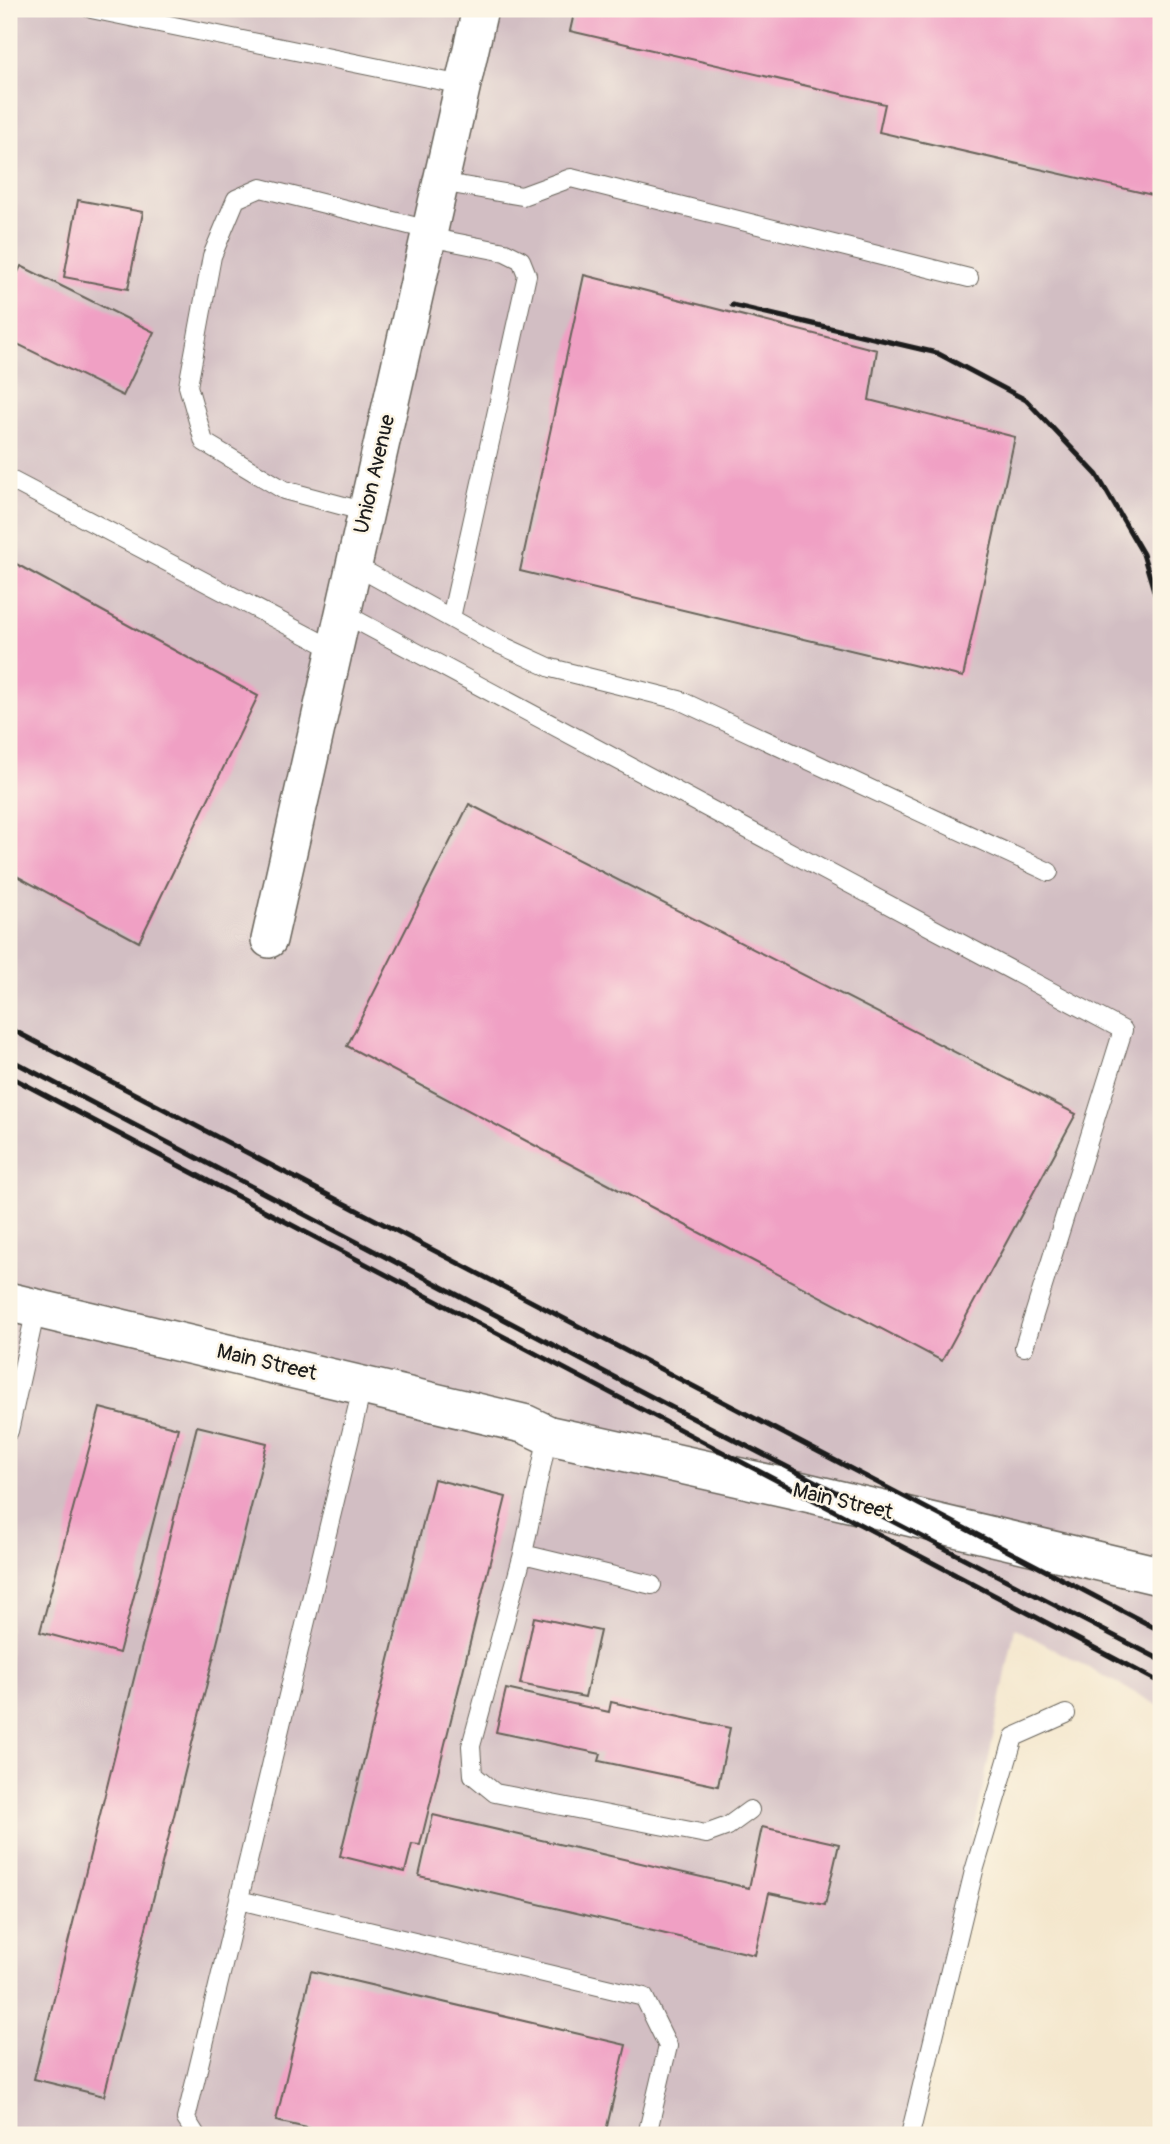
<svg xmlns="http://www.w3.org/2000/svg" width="1170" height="2144" font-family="Pangolin,sans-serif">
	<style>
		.industrial { fill: #d2bec3 }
		.building { fill: #f0a0c4 }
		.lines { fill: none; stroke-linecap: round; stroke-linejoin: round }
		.lane-casing { stroke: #68635a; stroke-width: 20 }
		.street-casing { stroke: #68635a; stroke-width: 38 }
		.secondary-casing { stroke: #68635a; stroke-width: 41 }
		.lane { stroke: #fff; stroke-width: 18 }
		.street { stroke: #fff; stroke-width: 35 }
		.secondary { stroke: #fff; stroke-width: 38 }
		.rail { stroke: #1c1c1c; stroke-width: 5 }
		.labels { text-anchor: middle; stroke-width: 5; stroke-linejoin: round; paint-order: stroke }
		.street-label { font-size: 21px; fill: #1c1c1c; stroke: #fcf5e5 }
	</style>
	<rect width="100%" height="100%" fill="#fcf5e5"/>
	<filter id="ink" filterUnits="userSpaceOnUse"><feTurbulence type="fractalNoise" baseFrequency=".0143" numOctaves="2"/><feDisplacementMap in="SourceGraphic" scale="14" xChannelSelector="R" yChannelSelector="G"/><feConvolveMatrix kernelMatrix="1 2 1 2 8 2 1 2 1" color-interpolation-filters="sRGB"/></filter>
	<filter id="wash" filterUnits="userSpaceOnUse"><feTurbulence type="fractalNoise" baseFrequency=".00686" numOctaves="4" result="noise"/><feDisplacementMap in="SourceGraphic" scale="28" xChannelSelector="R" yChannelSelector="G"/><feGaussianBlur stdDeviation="1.57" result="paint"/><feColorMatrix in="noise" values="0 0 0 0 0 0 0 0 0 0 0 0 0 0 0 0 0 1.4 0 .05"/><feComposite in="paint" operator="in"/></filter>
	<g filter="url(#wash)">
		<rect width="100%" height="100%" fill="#f4e7cd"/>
		<path class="industrial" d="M9,9h1152v1698l-146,-79 -102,507h-904z"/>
		<g id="blocks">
			<path class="building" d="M575,9h586v188l-282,-65 6,-28 -315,-73z
				M78,200l65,12 -15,77 -64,-12z
				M21,266l133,66 -31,64 -114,-56v-50z
				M584,275l293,75 -8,50 146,37 -52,240 -443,-106z
				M9,560l249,136 -119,246 -130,-70z
				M469,804l607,310 -134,247 -595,-315z
				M100,1408l78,20 -59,225 -79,-21z
				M197,1426l70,17 -163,653 -70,-17z
				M434,1479l72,18 -86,348 -8,-1 -7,28 -65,-16z
				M534,1617l66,14 -15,66 -65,-13z
				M506,1689l103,23 2,-10 119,26 -12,58 -119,-25 2,-7 -105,-22z
				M433,1815l316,73 13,-61 77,17 -14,61 -56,-12 -14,62 -336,-79z
				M311,1971l315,74 -21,90h-267l-62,-14z"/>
		</g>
	</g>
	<g filter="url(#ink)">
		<use href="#blocks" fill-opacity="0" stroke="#68635a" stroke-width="2"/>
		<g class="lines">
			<g class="lane-casing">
				<path id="lane" d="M91,9l371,76
					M440,182l82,14 49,-18 398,100
					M428,237l77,15 16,8 6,15 -76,343
					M9,479l326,171
					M366,512l-82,-22 -80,-48 -16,-56 24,-130 24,-57 25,-11 168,42
					M354,565l136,75 61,28 128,32 370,172
					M343,613l780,417 -99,317
					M9,1431l27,-122
					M548,1435l-25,119 -52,192 2,29 22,18 211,41 22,-8 22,-16
					M523,1554l129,31
					M239,1900l405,97 24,49 -21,89
					M196,2135l-10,-16 177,-735
					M910,2135l64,-264 40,-134 52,-23"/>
			</g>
			<g class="street-casing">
				<path id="street" d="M269,940l211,-931"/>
			</g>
			<g class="secondary-casing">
				<path id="secondary" d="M9,1302l516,122 23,11 244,54 369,87"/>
			</g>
			<use href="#lane" class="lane"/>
			<use href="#street" class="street"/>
			<use href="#secondary" class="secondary"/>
			<path class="rail" d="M732,305l205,48 89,47 71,75 46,79 18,60
				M9,1028l1152,603
				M9,1059l662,348 490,253
				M9,1076l1152,607"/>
		</g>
	</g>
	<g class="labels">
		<g class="street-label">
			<text transform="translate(374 474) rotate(-77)" y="7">Union Avenue</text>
			<text transform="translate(267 1362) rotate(13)" y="7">Main Street</text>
			<text transform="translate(843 1501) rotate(13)" y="7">Main Street</text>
		</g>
	</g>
	<rect width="1170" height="2144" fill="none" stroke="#fcf5e5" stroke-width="35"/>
</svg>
